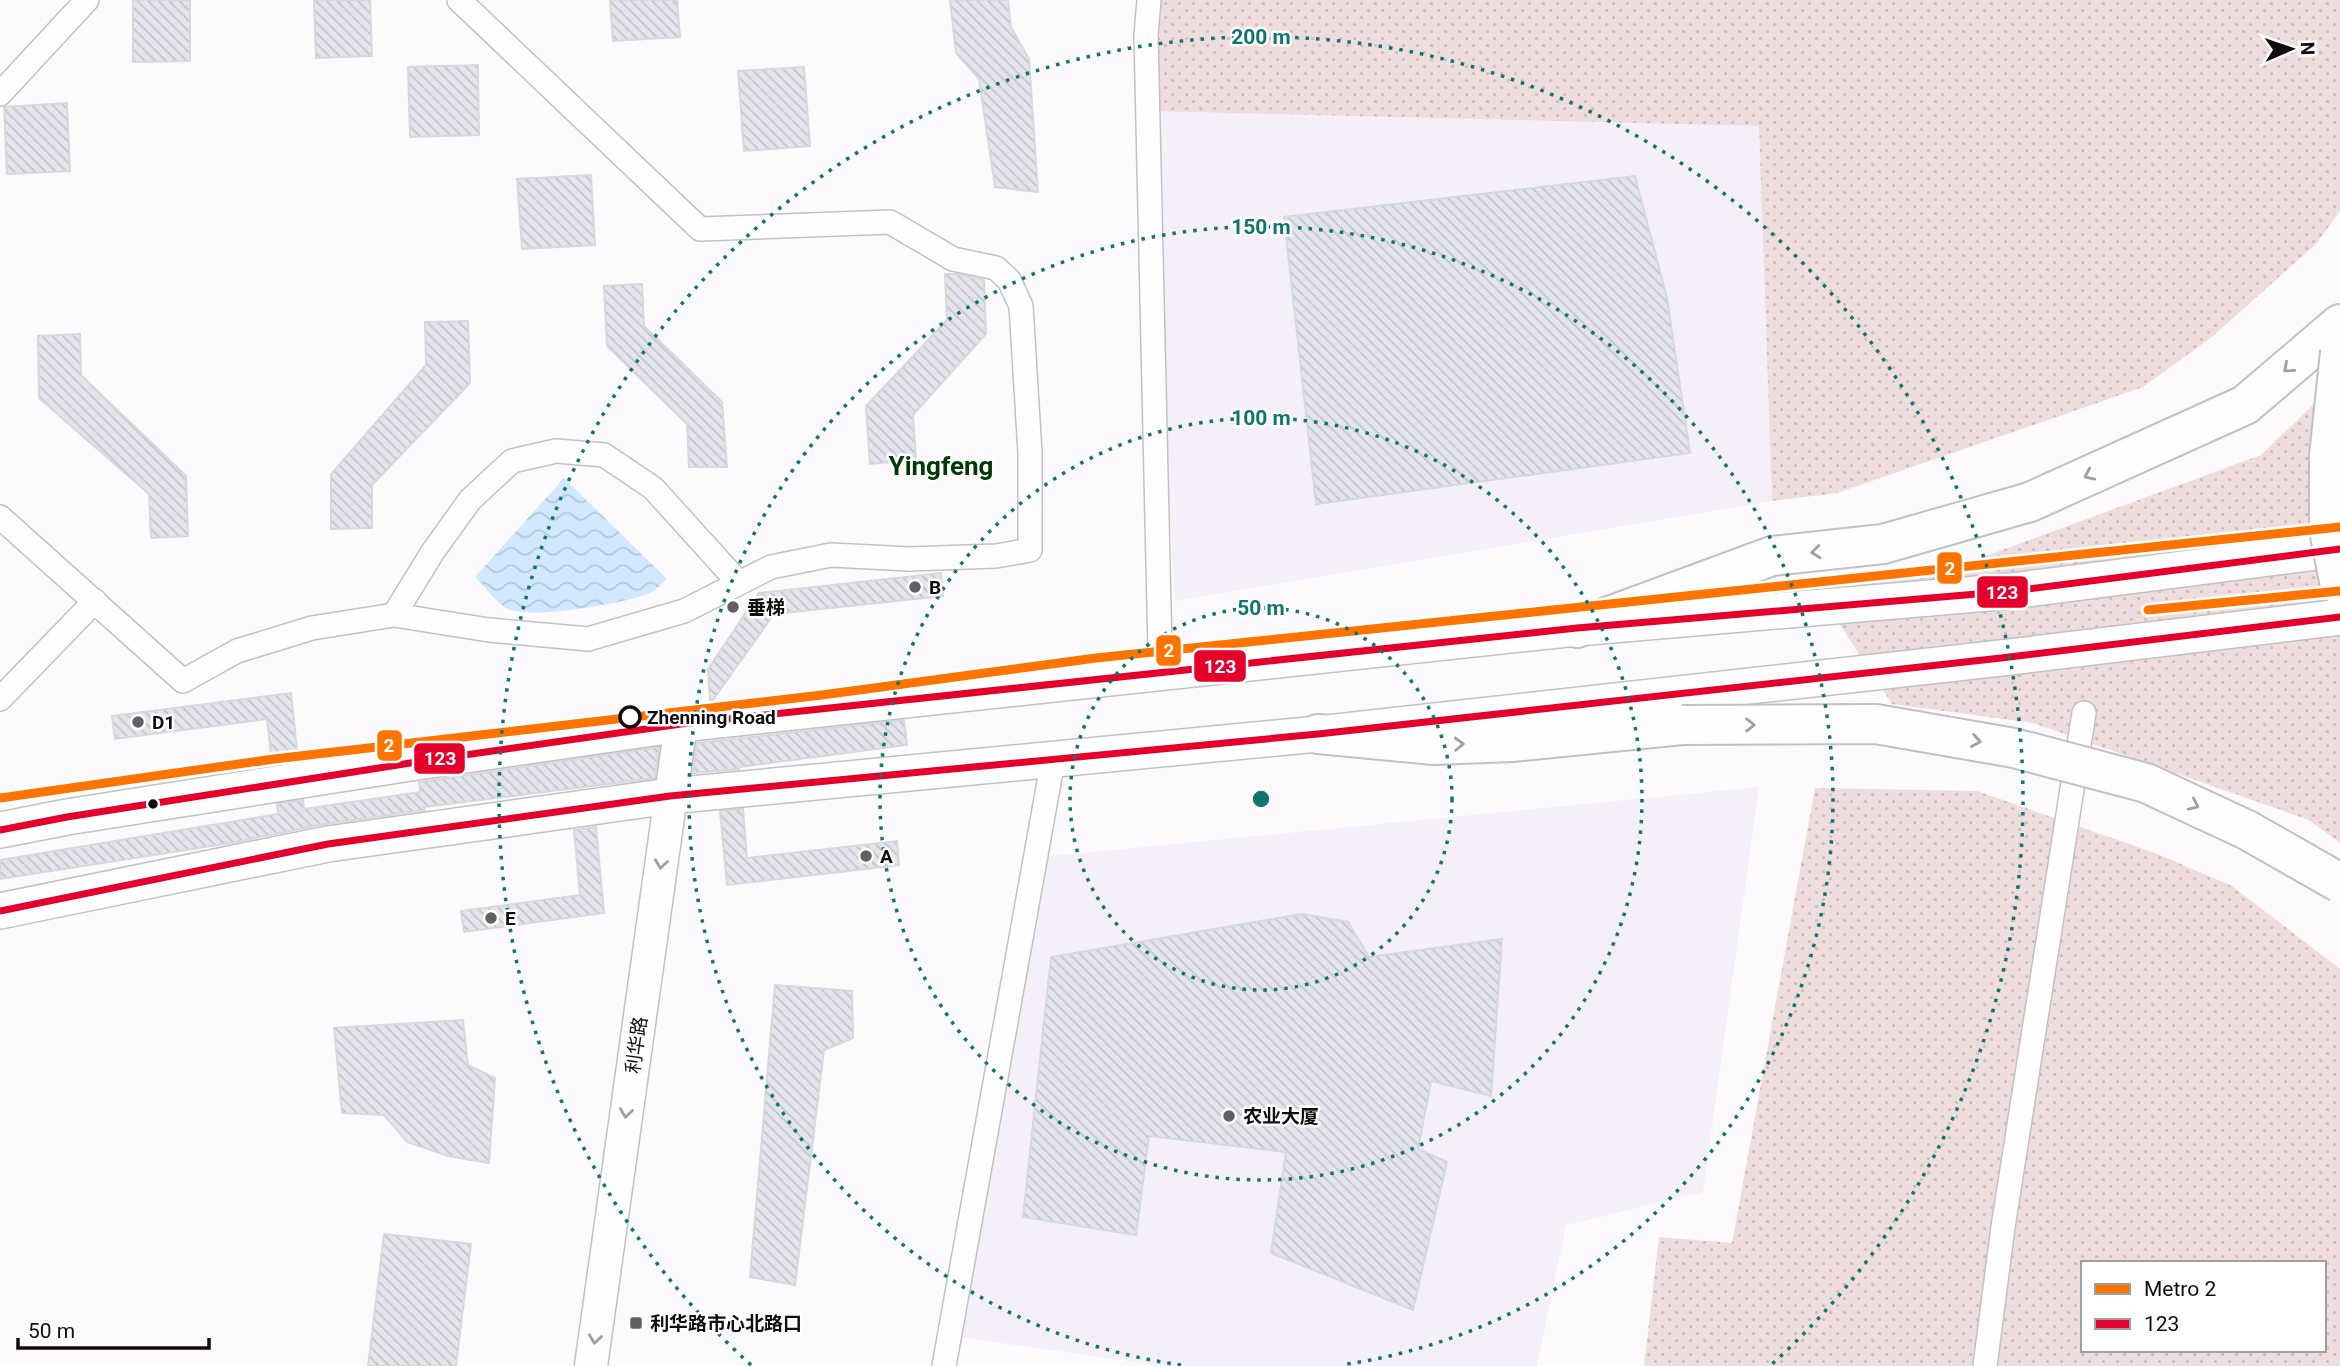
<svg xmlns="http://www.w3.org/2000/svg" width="2340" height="1366" font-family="Roboto,'Noto Sans SC',sans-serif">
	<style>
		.built { fill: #f5eff9 }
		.grass { fill: url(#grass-dots); fill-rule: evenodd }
		.water { fill: url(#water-waves) }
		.building { fill: url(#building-back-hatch); stroke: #d8d7db; stroke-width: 2 }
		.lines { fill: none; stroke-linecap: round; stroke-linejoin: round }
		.minor-casing { stroke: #c2c0c3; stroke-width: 26 }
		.secondary-casing { stroke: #c2c0c3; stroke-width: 35 }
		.primary-casing { stroke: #c2c0c3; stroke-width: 38 }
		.motorway-casing { stroke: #c2c0c3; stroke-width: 42 }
		.minor { stroke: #fffeff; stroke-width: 23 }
		.secondary { stroke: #fffeff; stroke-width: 32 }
		.primary { stroke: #fffeff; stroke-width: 35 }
		.motorway { stroke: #fffeff; stroke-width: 38 }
		.motorway-bridge-casing { stroke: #c2c0c3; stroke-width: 42; stroke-linecap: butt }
		.motorway-bridge { stroke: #fffeff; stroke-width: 38 }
		.bus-1-casing { stroke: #fff; stroke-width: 12 }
		.bus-1 { stroke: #e4002b; stroke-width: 7 }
		.metro-1-casing { stroke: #fff; stroke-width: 14 }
		.metro-1 { stroke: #ff7300; stroke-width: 9 }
		.oneway { stroke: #9f9ea0 }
		.ring { fill: none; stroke: #0f766e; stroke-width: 3.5; stroke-dasharray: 3.5 7 }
		.poi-dot { fill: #636064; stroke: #fff; stroke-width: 2.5 }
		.stop-dot { fill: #fff; stroke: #100d11; stroke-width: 3.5 }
		.bus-dot { fill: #100d11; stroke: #fff; stroke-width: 2.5 }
		.labels { text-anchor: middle; stroke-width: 5; stroke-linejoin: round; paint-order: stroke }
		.poi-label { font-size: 19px; font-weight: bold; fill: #100d11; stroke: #fff; text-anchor: start }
		.stop-label { font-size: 19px; font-weight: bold; fill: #100d11; stroke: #fff; text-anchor: start }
		.street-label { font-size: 19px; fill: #100d11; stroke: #fff }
		.district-label { font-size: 26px; font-weight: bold; fill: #003904; stroke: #fff }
		.centre { fill: #0f766e; stroke: #fff; stroke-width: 3.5 }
		.ring-label { font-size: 21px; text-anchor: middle; font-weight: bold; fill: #0f766e; stroke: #fff; stroke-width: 5; stroke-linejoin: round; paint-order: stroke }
		.line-badge { stroke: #fff; stroke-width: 2.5 }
		.badge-label { font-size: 19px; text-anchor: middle; font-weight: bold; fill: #fff }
	</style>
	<defs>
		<pattern id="grass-dots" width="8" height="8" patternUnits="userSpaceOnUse" patternTransform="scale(1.75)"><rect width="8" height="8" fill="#efddde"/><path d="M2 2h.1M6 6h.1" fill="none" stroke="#ccbcbd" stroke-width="1.8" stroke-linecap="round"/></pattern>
		<pattern id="water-waves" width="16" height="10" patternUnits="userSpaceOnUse" patternTransform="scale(1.75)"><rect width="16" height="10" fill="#d2e8fe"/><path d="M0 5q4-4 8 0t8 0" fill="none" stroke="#b3c6d9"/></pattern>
		<pattern id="building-back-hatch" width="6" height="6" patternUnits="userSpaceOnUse" patternTransform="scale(1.75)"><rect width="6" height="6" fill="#e4e4ed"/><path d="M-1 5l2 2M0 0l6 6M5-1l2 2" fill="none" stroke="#c3c2ca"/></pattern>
	</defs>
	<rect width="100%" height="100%" fill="#fcfafd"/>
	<path class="built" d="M1147,111l612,15 13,375 -597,100z
		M1759,787l-56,405 -137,33 -29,141h-374l-211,-30 89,-479z"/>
	<path class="grass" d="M1145,0h1195v211l-24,33 -104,93 -69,50 -306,106 -65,8 -13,-375 -612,-15z
		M2340,379v464l-31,-23 -276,-97 -141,-19 -81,-123 145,-14 305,-112z
		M1815,788l162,3 178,62 77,33 108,83v397h-696l15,-129 73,6zM2083,1263h241v87h-241z"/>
	<path class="water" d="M564,478l103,101c-5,4 -11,11 -17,14 -22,10 -125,28 -144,15 -11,-7 -21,-21 -31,-31z"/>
	<path class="building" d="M133,0h57v61l-57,1z
		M314,0h56l2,56 -56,2z
		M610,0h67l3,37 -67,4z
		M950,0h58l3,27 18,32 9,133 -43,-5 -16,-108 -23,-26z
		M478,65l1,70 -69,2 -2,-70z
		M804,67l6,79 -66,5 -6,-80z
		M67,103l3,68 -63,3 -3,-67z
		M591,175l4,70 -73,4 -5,-70z
		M1635,176l32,122 23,155 -374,51 -32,-287z
		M945,274h12l27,6 2,54 -73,81 3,45 -46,4 -4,-58 81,-86z
		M642,284l2,42 78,76 5,65h-38l-2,-43 -80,-78 -3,-60z
		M468,321l2,62 -98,102v43l-41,1v-55l95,-109 -1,-43z
		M80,334l1,41 105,101 2,60 -37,2 -2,-44 -110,-96 -1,-62z
		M941,573l2,23 -169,18 -61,86 -3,1 -2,-32 51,-76z
		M291,693l7,67 -26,4 -5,-45 -152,20 -3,-23z
		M616,713l-196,28 -6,1v-4z
		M904,720l3,25 -168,22v2l-46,4 4,-30z
		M659,747l-4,31 -231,29 1,3 -100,14 -94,19 -231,36v-19l278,-46 -1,-10 26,-4 1,9 116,-17 -1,-10z
		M743,809l4,49 150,-17 2,24 -172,20 -7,-74z
		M596,827l8,86 -140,19 -3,-21 119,-16 -6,-65z
		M1302,914l46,8 21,35 133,-18 -11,157 -60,-15 -13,68 29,13 -34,148 -142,-57 15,-101 -137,-16 -13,99 -113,-18 28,-260z
		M775,985l77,6 1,47 -29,12 -29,235 -45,-8z
		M463,1020l5,45 27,13 -6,85 -41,-7 -41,-14 -23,-27 -42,-2 -8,-85z
		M384,1234l87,10 -15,122h-88z"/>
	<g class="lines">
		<g class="minor-casing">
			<path id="minor" d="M1149,0l-3,35 14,616
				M0,94l87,-94
				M0,517l183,164 54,-30 75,-23 82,-13 95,15 99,9 96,-28 87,-44 60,-12 78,4 87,-3 34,-6v-97l-9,-147 -12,-26 -13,-12 -43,-9 -63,-37 -190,7 -241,-229
				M394,615l38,-62 38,-53 42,-39 44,-10 48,4 49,33 86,95
				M0,699l95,-98
				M944,1366l109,-606
				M1985,1366l18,-139 81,-514"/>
		</g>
		<g class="secondary-casing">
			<path id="secondary" d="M591,1366l90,-642"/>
		</g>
		<g class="primary-casing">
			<path id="primary" d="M0,830l67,-13 356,-56 258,-37 896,-96 435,-37 328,-42
				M0,911l328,-67 342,-48 648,-62 683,-76 339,-41"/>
		</g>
		<g class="motorway-casing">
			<path id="motorway" d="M1577,628l195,-72 111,-12 147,-42 215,-97 95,-81
				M1318,734l116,11 78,-3 170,-17"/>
		</g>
		<use href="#minor" class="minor"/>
		<use href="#secondary" class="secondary"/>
		<use href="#primary" class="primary"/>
		<use href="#motorway" class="motorway"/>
		<g class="motorway-bridge-casing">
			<path id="motorway-bridge" d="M2340,352l-11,104v74l11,56
				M1682,725l194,-1 138,24 132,35 101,47 93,53"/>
		</g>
		<use href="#motorway-bridge" class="motorway-bridge"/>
		<g class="bus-1-casing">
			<path id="bus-1" d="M0,830l67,-13 356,-56 258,-37 896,-96 435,-37 328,-42
				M0,911l328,-67 342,-48 648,-62 683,-76 339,-41"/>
		</g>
		<use href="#bus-1" class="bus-1"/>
		<g class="metro-1-casing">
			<path id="metro-1" d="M2148,610l192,-19
				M0,798l274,-39 548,-64 274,-37 1244,-131"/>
		</g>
		<use href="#metro-1" class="metro-1"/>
	</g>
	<defs><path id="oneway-chevron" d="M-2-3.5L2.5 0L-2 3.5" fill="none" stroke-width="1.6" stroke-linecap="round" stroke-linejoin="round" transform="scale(1.75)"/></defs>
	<g class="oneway">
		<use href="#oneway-chevron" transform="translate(2288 368) rotate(139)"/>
		<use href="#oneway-chevron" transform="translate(2089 475) rotate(156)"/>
		<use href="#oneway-chevron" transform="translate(1816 552) rotate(174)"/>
		<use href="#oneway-chevron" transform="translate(1750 725)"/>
		<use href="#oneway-chevron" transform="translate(1976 741) rotate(10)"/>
		<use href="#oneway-chevron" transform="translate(1459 744) rotate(-2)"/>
		<use href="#oneway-chevron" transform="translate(2194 805) rotate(25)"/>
		<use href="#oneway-chevron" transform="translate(661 864) rotate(98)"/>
		<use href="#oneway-chevron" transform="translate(626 1113) rotate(98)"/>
		<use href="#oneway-chevron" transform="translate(595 1339) rotate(98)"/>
	</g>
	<g class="ring">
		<circle cx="1261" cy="799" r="191"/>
		<circle cx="1261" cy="799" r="381"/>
		<path d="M1181 1365A572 572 0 1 1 1341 1365"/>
		<path d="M751 1365A762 762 0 1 1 1771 1365"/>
	</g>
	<g class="poi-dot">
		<circle cx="915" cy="587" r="7"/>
		<circle cx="733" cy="607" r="7"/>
		<circle cx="138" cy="722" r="7"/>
		<circle cx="866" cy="856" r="7"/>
		<circle cx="491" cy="918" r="7"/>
		<circle cx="1229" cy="1116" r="7"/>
		<rect x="629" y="1316" width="14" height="14" rx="3.5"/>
	</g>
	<circle class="stop-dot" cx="630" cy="717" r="10"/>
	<circle class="bus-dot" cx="153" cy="804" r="6"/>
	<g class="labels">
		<g class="poi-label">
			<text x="929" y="594">B</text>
			<text x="747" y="614">垂梯</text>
			<text x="152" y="729">D1</text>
			<text x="880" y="863">A</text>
			<text x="505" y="925">E</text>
			<text x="1243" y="1123">农业大厦</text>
			<text x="650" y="1330">利华路市心北路口</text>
		</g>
		<g class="stop-label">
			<text x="647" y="724">Zhenning Road</text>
		</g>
		<g class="street-label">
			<text transform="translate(636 1045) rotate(-82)" y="7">利华路</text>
		</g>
		<g class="district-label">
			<text x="941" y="475">Yingfeng</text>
		</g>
	</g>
	<circle cx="1261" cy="799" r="10" class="centre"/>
	<g class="ring-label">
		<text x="1261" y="44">200 m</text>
		<text x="1261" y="234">150 m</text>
		<text x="1261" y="425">100 m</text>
		<text x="1261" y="615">50 m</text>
	</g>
	<g class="line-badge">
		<rect x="1936" y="551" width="27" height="34" rx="7" fill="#ff7300"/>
		<rect x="1976" y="575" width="53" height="34" rx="7" fill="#e4002b"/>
		<rect x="1155" y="634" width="27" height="33" rx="7" fill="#ff7300"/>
		<rect x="1193" y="649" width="54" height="34" rx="7" fill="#e4002b"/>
		<rect x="376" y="729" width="27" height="33" rx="7" fill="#ff7300"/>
		<rect x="413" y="742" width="53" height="33" rx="7" fill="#e4002b"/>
	</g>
	<g class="badge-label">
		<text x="1950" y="575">2</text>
		<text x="2002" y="599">123</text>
		<text x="1169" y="657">2</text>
		<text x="1220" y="673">123</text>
		<text x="389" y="752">2</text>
		<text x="440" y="765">123</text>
	</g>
	<rect x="2081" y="1261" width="245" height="91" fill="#ffffff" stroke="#9f9ea0" stroke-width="2"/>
	<rect x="2095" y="1284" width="35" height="10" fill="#ff7300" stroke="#9f9ea0" stroke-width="2"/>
	<text x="2144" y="1296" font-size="21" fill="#100d11">Metro 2</text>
	<rect x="2095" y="1319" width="35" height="10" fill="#e4002b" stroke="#9f9ea0" stroke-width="2"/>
	<text x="2144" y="1331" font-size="21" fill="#100d11">123</text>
	<g transform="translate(2291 49) rotate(88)" stroke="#ffffff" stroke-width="5" paint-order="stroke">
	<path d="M0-5L12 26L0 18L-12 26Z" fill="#100d11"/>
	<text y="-10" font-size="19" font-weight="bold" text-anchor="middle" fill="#100d11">N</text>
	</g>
	<path d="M18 1338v10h191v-10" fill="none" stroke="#100d11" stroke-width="3.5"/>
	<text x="28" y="1338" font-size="21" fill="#100d11" stroke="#ffffff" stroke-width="5" paint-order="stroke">50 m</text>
</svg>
